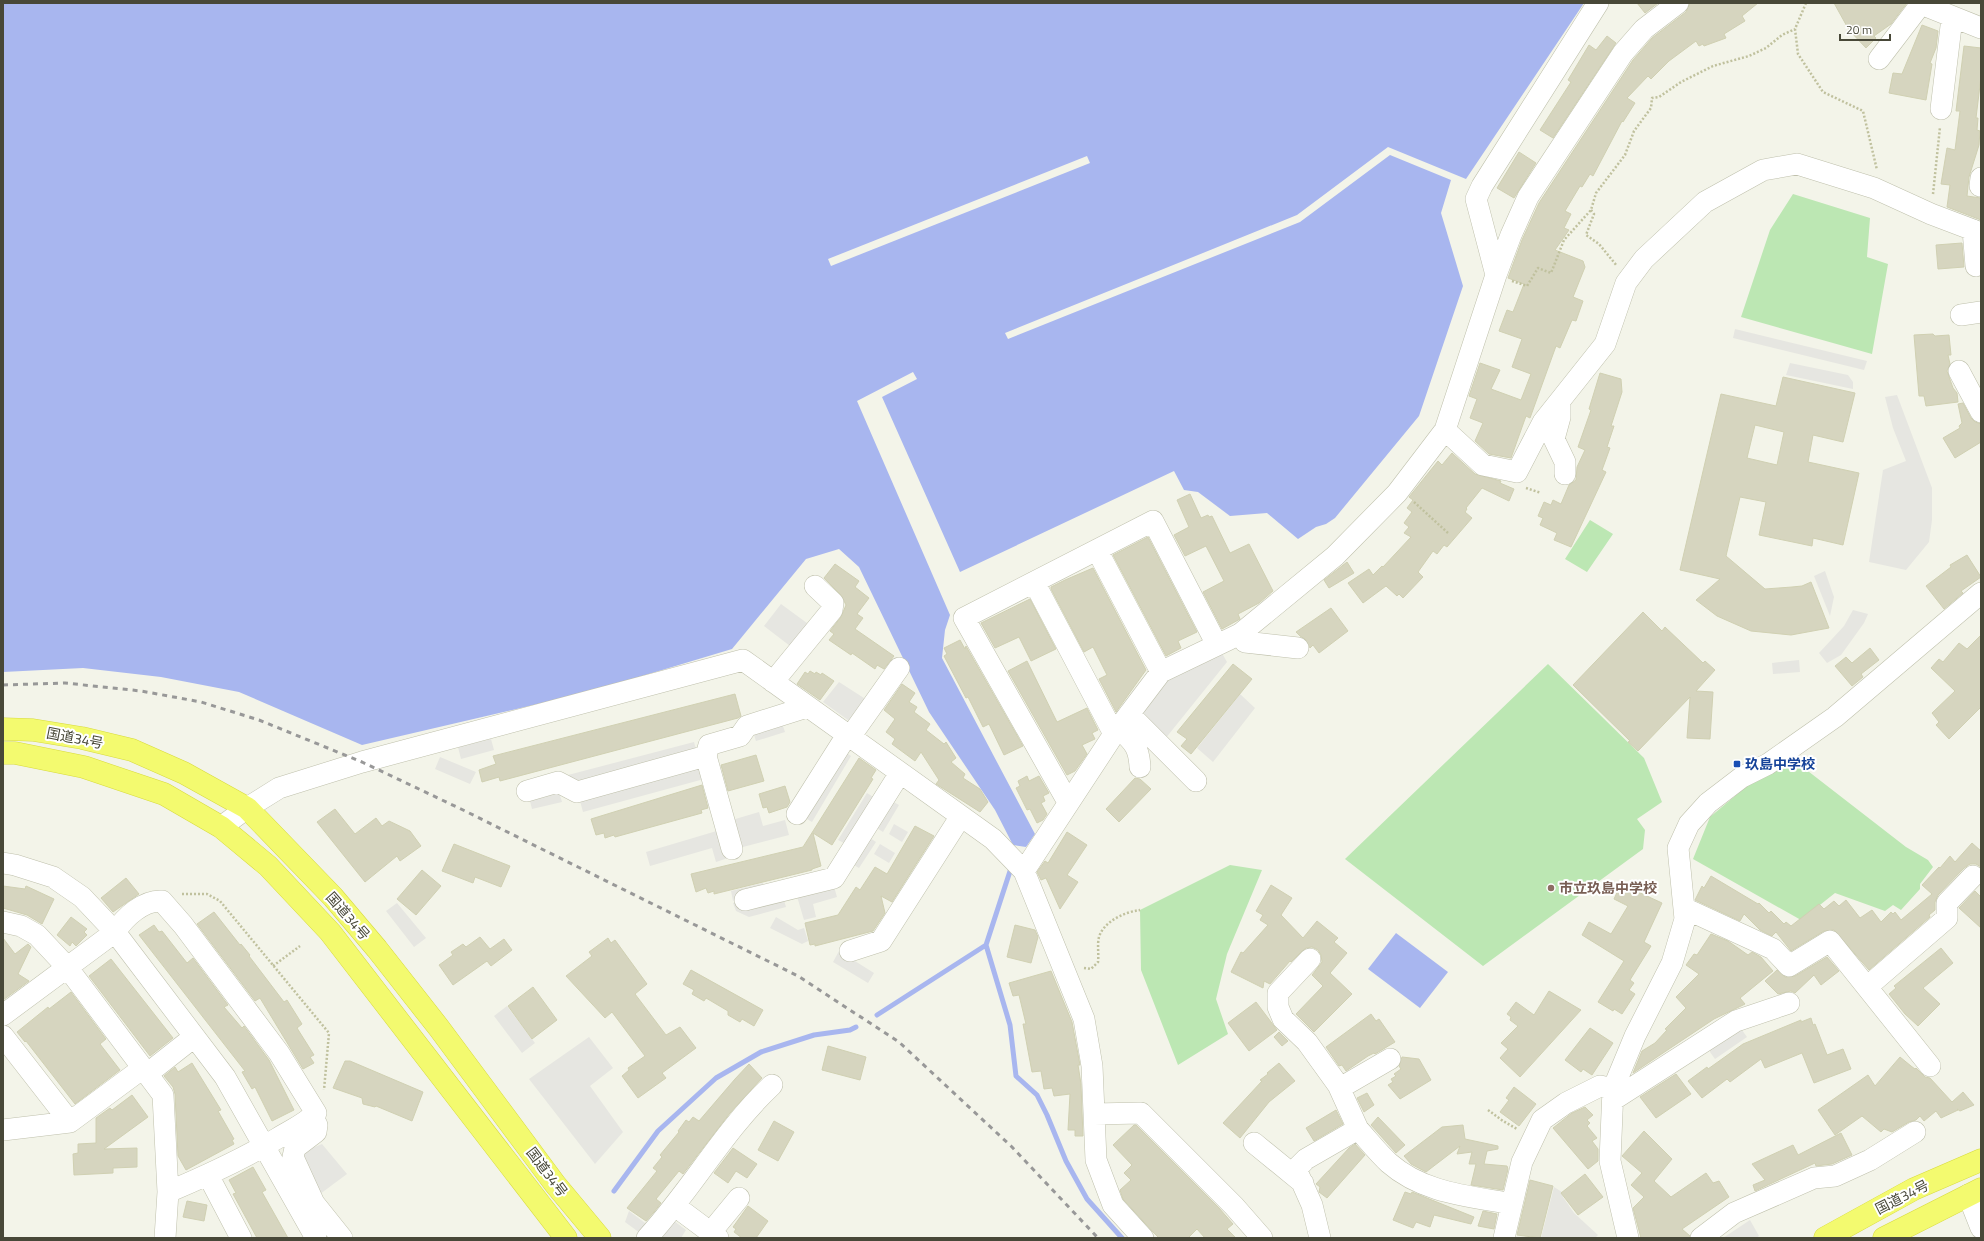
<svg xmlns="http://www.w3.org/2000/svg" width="1984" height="1241" font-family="'Titillium Web','Noto Sans JP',sans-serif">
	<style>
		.green { fill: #bce7b3 }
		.parking { fill: #e6e6e1 }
		.water { fill: #a8b6ef }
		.pier { fill: #f3f4e9 }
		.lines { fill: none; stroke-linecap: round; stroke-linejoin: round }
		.stream { stroke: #a8b6ef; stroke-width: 5 }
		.building { fill: #d6d5bf; stroke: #d0d0b2; fill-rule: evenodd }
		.minor-casing { stroke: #bfc0ac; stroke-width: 22 }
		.highway-casing { stroke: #d7da3e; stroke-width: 23 }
		.path { stroke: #c0c19e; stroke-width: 2.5; stroke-dasharray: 2 2; stroke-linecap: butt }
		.minor { stroke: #fff; stroke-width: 21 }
		.highway { stroke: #f3fa6f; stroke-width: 22 }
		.rail { stroke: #989898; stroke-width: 3; stroke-dasharray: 5 5; stroke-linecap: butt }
		.transit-dot { fill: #1a4fb4; stroke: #fff; stroke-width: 1.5 }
		.education-dot { fill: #8d6e63; stroke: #fff; stroke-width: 1.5 }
		.labels { text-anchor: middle; stroke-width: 4; stroke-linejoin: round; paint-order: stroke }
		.street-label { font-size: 14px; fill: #484838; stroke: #fff }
		.transit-label { font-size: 14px; font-weight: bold; fill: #164399; stroke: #fff; text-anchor: start }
		.education-label { font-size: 14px; font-weight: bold; fill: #785e54; stroke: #fff; text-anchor: start }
	</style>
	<rect width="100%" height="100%" fill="#f3f4e9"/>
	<path class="green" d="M1793,194l77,24 -3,39 21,7 -16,90 -131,-37 29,-87z
		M1590,520l23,14 -26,38 -22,-13z
		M1548,664l96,94 18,44 -25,17 8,11 -2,19 -160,117 -138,-107z
		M1795,761l111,86 22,13 5,7 -13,17v5l-19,21 -8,-5 -8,6 -50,-18 -34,27 -108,-61 17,-42 37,-31z
		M1230,865l32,5 -35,84 -11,45 12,35 -50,31 -37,-95 -1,-60z"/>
	<path class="parking" d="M1735,329l132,32 -3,9 -131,-32z
		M1790,363l58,12 5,7v7l-67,-14z
		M1897,395l35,93v32l-3,22 -23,28 -37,-8 14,-92 23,-9 -13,-33 -8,-31z
		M1825,571l9,26 -4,19 -16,-40z
		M781,604l30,22 -17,23 -30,-23z
		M1853,610l15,4 -4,9 -23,32 -14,8 -8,-10 25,-27z
		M1219,654l4,1 4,7 -62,77 -28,-24 32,-39z
		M1799,660l1,12 -27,2 -1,-11z
		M839,682l28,18 -13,19 -6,1 -25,-18z
		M1240,694l15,14 -42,54 -16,-14z
		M781,720l4,12 -29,9 -4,-13z
		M491,739l3,11 -33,9 -3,-12z
		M694,742l3,11 -126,34 -3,-12z
		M842,750l9,6 -39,66 -10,-6z
		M440,757l36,15 -6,12 -35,-15z
		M700,764l4,15 -121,33 -4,-15z
		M558,789l4,13 -30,7 -3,-12z
		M867,793l8,5 -29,46 -8,-4z
		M888,799l11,6 -16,27 -11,-7z
		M759,812l4,14 22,-6 4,15 -50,13 -7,-28z
		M894,824l14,8 -6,10 -13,-8z
		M720,830l8,28 -12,4 -4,-14 -62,18 -4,-14z
		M867,836l9,6 -17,26 -9,-5z
		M880,844l15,9 -6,10 -15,-9z
		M763,883l2,10 -32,8 -2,-10z
		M833,883l4,14 -24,7 3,13 -12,3 -8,-27z
		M783,897l3,10 -37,10 -13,-6 -3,-8z
		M397,903l29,35 -12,9 -28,-36z
		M776,917l22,13 6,-2 4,13 -6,3 -32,-16z
		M839,951l35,22 -6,10 -35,-21z
		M507,1006l28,37 -13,10 -28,-37z
		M1739,1026l8,11 -32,22 -5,-7 1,-8z
		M589,1037l24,31 -23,18 33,46 -28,32 -66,-85z
		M322,1144l25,30 -31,23 -18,-43z
		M1554,1187l8,5 1,5 11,16 24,22 -3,3h-54z
		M629,1211l20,15 -5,10 -19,-14z
		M1750,1220l9,16 -3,2h-33z
		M674,1221l12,9 -5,8h-20z"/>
	<path class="water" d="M3,3h1581l-118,176 -78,-32 -91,68 -292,118 3,6 292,-117 90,-67 61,25 -10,33 22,73 -44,130 -84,102 -9,6 -10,3 -18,12 -31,-26 -37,3 -32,-24 -14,-2 -10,-19 -214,101 -78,-175 35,-18 -4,-7 -56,29 93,214 -5,15 -3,28 93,176 -9,13 -13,-2 -18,-35 -66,-98 -70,-145 -20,-18 -33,10 -74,90 -143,43 -227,53 -123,-53 -78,-15 -78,-9 -80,4z
		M1396,933l52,39 -28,36 -52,-39z"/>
	<path class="pier" d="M1087,156l3,7 -259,103 -3,-7z"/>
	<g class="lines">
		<path class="stream" d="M1012,865l-26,80 24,80 6,51 21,19 10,20 19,46 21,38 35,39
			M877,1015l109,-70
			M614,1191l44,-60 58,-53 45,-26 53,-17 36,-5 6,-3"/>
	</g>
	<path class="building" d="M1637,3h21l-13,10z
		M1690,3h68l-16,13 3,5 -21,13 2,4 -22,8 -1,-2 -4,2 -3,-5 -27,20 -18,18 -3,-3 -21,22 8,5 -12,19 -1,-1 -29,55 -3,-2 -8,13 -2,-1 -15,25 6,3 -7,14 5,2 -14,20 28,11 2,6 -12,30 10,4 -7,20 -4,-1 -12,28 -4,-2 -26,72 -4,-2 -15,42 -22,-4 -14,-13 8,-18 -13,-5 7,-19 -8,-3 11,-33 20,7 -9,19 30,11 10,-26 -19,-7 10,-28 -23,-8 8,-21 6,2 11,-28 -16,-6 14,-38 17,-37 94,-143 19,-22 34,-26z
		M1834,3h73l-16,21 -17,12 2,2 -10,10 -17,-18z
		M1922,25l16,6 -2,17 -6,15 2,1 -6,36 -37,-7 4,-20 9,1z
		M1607,36l9,7 -63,95 -13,-8 31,-48 -3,-2 21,-35 7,5z
		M1964,46l17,2v29l-5,41h2l-1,12 3,1 -1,14 -10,32 -2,19 14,2v22l-34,-13 3,-22 -9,-1 6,-36 8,2 5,-39h-4z
		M1519,152l17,11 -22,35 -17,-10z
		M1962,243l2,24 -26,2 -2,-24z
		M1933,334l2,2 14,-1 2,20h-3l2,9 -3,7 6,17 4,5 1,9 -32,4 -2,-10h-5l-5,-61z
		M1600,373l21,6 1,13 -11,34h3l-7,21 3,1 -8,22 4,2 -35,75 -17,-7 3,-7 -17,-8 3,-7 -5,-2 6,-14 7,3 2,-5 8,4 8,-19 7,-5 1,-13 8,-17 -7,-3 13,-37 -2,-1z
		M1783,377l72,16 -12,49 -30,-7 -5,27 51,11 -16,72 -30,-7 -1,8 -53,-11 7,-33 -26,-5 -14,59 39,33 27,-2 10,-1 9,-4 18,46 -38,7 -40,-4 -34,-15 -21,-16 24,-21 -40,-9 41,-176 55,12zM1755,425l29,7 -7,33 -30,-7z
		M1963,403l8,15 4,4 6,2v18l-26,16 -12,-20 17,-10 -1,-2 3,-3 -4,-19z
		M1452,453l23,21 26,7 -1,2 14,6 -5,12 -27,-13 -16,20 1,1 -2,3 7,6 -25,29 -3,-2 -7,9 -4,-3 -15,21 5,5 -20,21 -4,-4 -2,2 -11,-10 -23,17 -15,-20 21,-14 4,6 9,-9 1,1 28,-30 -7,-4 5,-6 -5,-4 8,-11 -5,-4 6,-8 -4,-3 29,-36 4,4z
		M1190,494l11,24 7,-3 1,2 3,-1 18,37 19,-9 24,47 -14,12 -21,11 2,5 -18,10 -19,-37 21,-11 -18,-35 -21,10 -11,-21 15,-8 -12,-27z
		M1148,537l49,95 -19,9 3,7 -15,8 -53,-101z
		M1967,555l14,22 -20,14 2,2 -19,16 -18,-23 25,-19 -1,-2z
		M1347,562l7,11 -25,15 -5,-8z
		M835,564l24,17 -4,6 14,11 -12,16 6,4 -8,11 39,27 -10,13 -7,-4 -2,4 -23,-16 -1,2 -22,-15 5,-6 -4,-3 11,-14 5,-12 -5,-10 -17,-17z
		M1093,568l53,102 -30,42 -17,-33 8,-4 -14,-28 -9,5 -33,-63v-2l14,-7z
		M1030,599l26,50 -25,12 -12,-24 -24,11 -14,-25z
		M1331,608l17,23 -29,22 -6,-8 -3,3 -5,-9 -5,-3 -4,-4z
		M1643,612l19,19 3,-4 38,36 2,-2 10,9 -19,21 17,1 -3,47 -23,-1 3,-41 -52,54 -10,-9 2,-1 -57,-56z
		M1981,635v72l-32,32 -13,-14 3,-3 -7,-9 23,-22 -24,-23 8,-9 4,3 16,-19 8,6z
		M960,640l5,9 1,-3 57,100 -19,9 -15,-31 -6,3 -15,-30 -2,1 -22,-42 3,-2 -3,-6z
		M1870,648l9,12 -18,14 2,3 -11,9 -17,-20 11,-9 6,6z
		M1027,661l30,61 30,-14 11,22 -6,3 3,6 -13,6 5,9 -12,17 -8,4 -59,-104z
		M1233,664l19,15 -61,75 -10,-8 6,-7 -10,-7z
		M810,671l5,3 1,-2 5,3 1,-2 12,8 -14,19 -23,-16 8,-12 3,2z
		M902,684l13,9 -6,9 8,5 -3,5 16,12 -4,6 18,14 2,-2 10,16 -5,4 14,12 -2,4 17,11 8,13 -8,10 -44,-28 3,-4 -18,-28 -6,9 -23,-17 3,-5 -9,-7 9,-13 -11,-9z
		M735,694l6,22 -3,2 -238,63 -1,-4 -17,5 -3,-12 17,-6 -3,-8z
		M756,755l8,26 -36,10 -7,-26z
		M859,758l17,12 -5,8 2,1 -41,66 -19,-12 8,33 -9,3v1l-98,24v-3l-6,2 -2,-5 -10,4 -5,-18 112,-27z
		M1027,776l2,5 10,-5 10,17 -6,3 2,5 -4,2 6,11 -4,6 -6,3 -7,-14 -3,1 -11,-22 4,-2 -2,-5z
		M1135,778l5,1 11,10 -32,33 -13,-13z
		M702,785l6,23 -7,2 1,3 -87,24 -1,-2 -9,3 -1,-5 -8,2 -5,-16z
		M785,786l5,16 -3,5 -18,6 -2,-6 -4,1 -4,-14z
		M335,809l20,25 21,-16 6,8 7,-5 21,10 11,15 -21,15 -3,-5 -32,26 -48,-60z
		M915,826l19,10 -42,66 -11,-6 4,17 -12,18 -58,15v-2l-5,1 -5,-22 33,-8 18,-28 4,3 15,-23 12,7z
		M1067,832l20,13 -20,30 11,7 -18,27 -14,-31 -5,2 -4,-8 8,-11 3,2z
		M1972,843l9,8v16l-5,-3h-6l-6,4 -26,27 -3,7v8l-6,5 1,2 -61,53 -35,-40 -10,1 -33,20 -15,-19 -4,4 -12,-6 -16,-16 -4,7 -45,-21 7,-14 2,2 7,-12 47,28 1,-1 10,10 2,-2 13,13 2,-2 5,4 28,-22 5,5 10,-8 5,5 7,-6 14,18 12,-8 9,12 10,-10 2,2 2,-2 6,8 31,-26 -10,-9 17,-18 1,1 10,-12 5,6z
		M454,844l56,22 -9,21 -26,-10 -2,6 -31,-12z
		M422,870l19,16 -25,29 -19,-16z
		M126,878l13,16 -26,18 -12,-14z
		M1621,884l41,19 -18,39 7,4 -21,34 4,3 -5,7 6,4 -13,20 -8,-5 -1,2 -15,-9 26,-41 -42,-26 7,-13 22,12 17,-28 -14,-7z
		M1271,885l21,13 -11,17 22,23 14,-17 21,17 -4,4 13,11 -17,20 22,21 -38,38 -18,-18 27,-28 -11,-11 10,-13 -1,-7 -3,-5 -6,-3 -6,1 -4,3 -11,11 -1,-1 -20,23 -6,-3 -1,7 -32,-16 10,-20 2,1 25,-28 -8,-5 3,-5 -7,-4z
		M3,886l22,3 1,-3 28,13 -12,25 -15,-9 -24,-7z
		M1975,891l6,6v31l-22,-20z
		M214,912l26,33 1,-1 9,11 -1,1 35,46 3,-2 15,24 -5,4 17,27 -4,2 4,6 -11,6 -43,-71 -5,3 -58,-77z
		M71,917l16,12 -3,3 3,3 -11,11 -4,-4 -2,4 -13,-11z
		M154,925l5,7 3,-1 25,32 6,-5 35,47 -4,2 18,21 2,-2 25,34 25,50 -22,11 -17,-34 -3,2 -10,-17 3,-1 -106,-136z
		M1015,925l20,5 3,7 -7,26 -24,-6z
		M1711,934l17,7 20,14 4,-3 9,5 12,14 -33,27 5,6 -4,2 -27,13 -81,54 9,-22 13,-8 12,-13 -2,-1 21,-21 -10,-11 23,-23 -13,-9 8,-11 3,1z
		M480,937l10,12 14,-10 8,11 -21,16 -4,-5 -34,24 -14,-20 14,-10 -2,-3 12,-8 3,3z
		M3,938l12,16 13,-10 3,3 -13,27 11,7 -26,19z
		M608,938l3,5 4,-3 32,44 -12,10 31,41 14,-8 16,21 -34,25 4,5 -28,20 -16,-22 7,-6 -1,-2 17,-12 -33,-44 -7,6 -39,-42 26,-20 -3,-4z
		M1941,948l12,15 -30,25 17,16 -22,22 -13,-12 -16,-20 7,-6 -2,-2z
		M1827,957l12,14 -18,14 -7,-10 -19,18 -4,-2 -13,3 -13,-13 12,-11 8,7 10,-1z
		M111,959l62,79 -23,18 -61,-80z
		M691,970l72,40 -9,16 -12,-7 -2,3 -12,-7v-4l-22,-13 -2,3 -12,-7 2,-4 -11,-6z
		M1051,971l21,51 8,43h-2l3,19 2,52h-8v-6h-7l2,-36 -16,2 -2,-8 -8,1 -3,-18 -9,1 -9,-48h3l-7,-29 -6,1 -4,-13z
		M533,987l24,33 -25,19 -24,-33z
		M1549,991l32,19 -61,67 -20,-19 8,-9 -7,-6 17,-17 -8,-6 1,-3 -4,-3 9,-12 18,13z
		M71,992l35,47 -6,5 20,26 -45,34 -49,-63 -1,1 -8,-10 31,-25 1,2z
		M1256,1002l21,28 -28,21 -21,-28z
		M1371,1014l5,7 3,-2 16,23 -20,12 -1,-1 -6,3 -22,15 -4,-6 -3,1 -13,-19z
		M1811,1018l2,7 2,-1 12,31 16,-6 8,20 -37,14 -12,-30 -37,15 -4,-9 -31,23 -3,-3 -25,19 -14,-17 19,-14 1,2 35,-25 58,-24v2z
		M1590,1028l23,15 -21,32 -9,-6 -2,3 -16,-12z
		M1279,1032l9,9 -6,5 -8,-9z
		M828,1046l38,11 -6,23 -38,-10z
		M1402,1057l17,2 12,21 -31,19 -12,-14 5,-3 -2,-3 5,-3 -2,-2 7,-5 -2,-3z
		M1900,1057l11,9 4,3 1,-1 9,9 5,1 22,24 11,-10 11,13 -14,6 -3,-2 1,1 -17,8 -5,-7 -12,10 -4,-5 -4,4 -7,2 -17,10 -8,-3 -3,3 -19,-16 -27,19 -17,-25 50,-35 7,11z
		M345,1061h5l73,31 -11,29 -36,-15 -1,1 -12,-3 -1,-6 -29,-10z
		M192,1063l29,47 -3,1 16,28 -2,1 2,4 -48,26 -8,-14 -3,-62 -2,-7 -9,-11 11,-9 3,5z
		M1279,1063l16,18 -26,21 -29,36 -17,-15 39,-42 -2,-1 8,-6 -1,-1z
		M749,1064l13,14 -32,35 -47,61 -4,-3 -23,28 5,4 -7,9 -8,9 -19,-13 30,-37 -4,-3 9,-11 -2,-2 19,-23 -1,-1 8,-11 3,2 4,-5 6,4 36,-42z
		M1676,1074l15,20 -35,24 -16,-21z
		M1514,1087l22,17 -17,22 -19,-14 9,-12 -3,-2z
		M1367,1093l7,12 -10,7 -7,-14z
		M132,1095l16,22 -44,32 33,-1v19l-24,1v5l-39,2 -1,-21 5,-1v-9l18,-1v-25l14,-10 2,2z
		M1585,1107l8,8 -6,5 3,3 -3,3 10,12 -5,3 6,8v12l-10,8 -35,-41 19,-15z
		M1336,1110l7,14 -29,17 -8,-13z
		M1378,1117l27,28 -9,8 -25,-28z
		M774,1121l20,11 -16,29 -20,-11z
		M1134,1125h2l83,83 14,16 -6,5 9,9h-31l-8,-9 -9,9h-29l-6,-6 -30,-33 -3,-9 11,-10 -7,-7 8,-8 -19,-20z
		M1463,1125l2,14 33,7v3l-11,2 -3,13 23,2 1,3 -5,21 -32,-5 5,-21h-7l3,-12 -15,2 3,-8 -34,26 -15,-8 -7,-8 38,-29z
		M1644,1131l28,28 -18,22 17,16 35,-24 7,10 6,-2 10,16 -47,32 8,7 -1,2h-48l-8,-30 11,-11 -13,-12 11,-12 -20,-17z
		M1841,1133l11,22 -20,9 -16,2 -1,-3 -60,28 -2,-6 12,-5 -13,-16 41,-19 5,10z
		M1355,1144l10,11 -38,43 -8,-6 1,-5 -4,-3 33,-36z
		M733,1148l24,16 -10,14 -11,-7 -8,12 -14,-10z
		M253,1167l13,23 -4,2 26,46h-31l-24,-44 3,-1 -7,-13z
		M1585,1174l18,23 -25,18 -17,-22z
		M1530,1180l23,6 -13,52 -23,-3z
		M1405,1192l6,2 1,-2 62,25 -3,7 -37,-9 -4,12 -14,-5 -3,6 -20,-8z
		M187,1201l20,4 -3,16 -21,-4z
		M748,1206l20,15 -12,17h-14l-8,-6 2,-3 -3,-2z
		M1483,1211l14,3 -3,15 -16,-3z"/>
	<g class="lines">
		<g class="minor-casing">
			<path id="minor" d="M1879,59l42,-55 60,24
				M1941,109l11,-91
				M1980,186l1,-8
				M1973,230l3,36
				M1496,275l-20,-76 6,-13 116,-183
				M1961,315l20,-3
				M1959,371l22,41
				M1560,402v15l-6,22 11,23v12
				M1445,430l38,35 34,7 26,-50 62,-78 21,-61 18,-24 61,-57 58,-32 34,-6 77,24 57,26 50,19
				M1097,550l64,122
				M1034,582l80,152
				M1240,634l5,8 53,6
				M773,682l59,-72 1,-7 -18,-17
				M1129,714l67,67
				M1119,728c14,14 20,18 21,39
				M850,737l49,-69
				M706,756l26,93
				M527,791l31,-9 19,10 129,-36 3,-11 31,-9 7,-10 60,-19
				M1068,802l-104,-184 189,-97 64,124
				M797,814l50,-79
				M221,827l26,-19 32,-20 83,-26 381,-102 250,179 31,32 60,148 8,47 4,94 17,45 30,33
				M3,863l12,2 38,12 29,20 33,35 110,145 91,161
				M1024,871l90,-137 47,-62 79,-38 95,-78 62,-63 48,-63 51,-155 15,-40 17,-38 95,-144 21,-24 34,-26
				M745,900l89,-22 66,-105
				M1684,908l89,41 16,17 41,-25 100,125
				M3,922l18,4 16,9 30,32 96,128 5,97
				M850,951l31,-10 80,-125
				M1310,959l-32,34v14l5,12 24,23 31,43 20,44 -52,30 -10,10 16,36 8,33
				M1867,987l80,-69v-15l26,-27
				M3,1015l112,-83c10,-15 28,-32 47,-31l21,24 96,128 37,60c-11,11 -25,17 -38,25 -35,21 -72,38 -110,54l-3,46
				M3,1036l67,86 -67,8
				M147,1074l47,-37
				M1340,1088l50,-29
				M1613,1100l123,-79 53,-18
				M1094,1114l47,-1 93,93 28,32
				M312,1116l5,9 -1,7 -21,16 -2,9 21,46 28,35
				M70,1122l73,-54
				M1358,1129c10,11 20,24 31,34 34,30 80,33 123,41
				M1254,1143l49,40
				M208,1175l33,63
				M1968,1195l13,33
				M675,1206l43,32
				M711,1232l28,-34
				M647,1238c45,-49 77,-108 125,-153
				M1504,1238l18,-76 20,-42 24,-17 34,-17 13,3
				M1628,1238l-18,-77 3,-72 22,-53 37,-73 13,-44 -7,-71 11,-24 19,-21 34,-26 26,-13 67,-47 146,-124
				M1701,1238l33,-25 80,-35 21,-2 35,-16 45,-28"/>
		</g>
		<g class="highway-casing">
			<path id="highway" d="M3,729l30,1 49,8 50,12 52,23 63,35 86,89 44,52 62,79 116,156 45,54
				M3,753h12l69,14 80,27 57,33 47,39 62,66 236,306
				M1825,1238l89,-49 67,-29
				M1884,1238l97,-49"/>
		</g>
		<path class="path" d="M1806,3l-11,26 3,25 25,38 40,19 14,59
			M1933,194l7,-67
			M1591,210l3,4 -8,21 13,9 18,22
			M1512,281l15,5 11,-18 13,5 13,-33 27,-30 5,-17 29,-38 9,-24 17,-23 1,-10 7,-1 22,-15 32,-16 36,-10 17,-8 16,-13 13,-6
			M1526,488l15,5
			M1414,502l34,31
			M182,894h25l13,7 109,132 -5,57
			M273,966l27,-20
			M1084,968l7,1 7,-7c1,-8 -1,-17 1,-25 5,-16 26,-25 41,-27
			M1488,1110l15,11 14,8"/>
		<use href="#minor" class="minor"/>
		<use href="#highway" class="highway"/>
		<path class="rail" d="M3,685l62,-2 76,8 60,11 58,18 103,42 99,47 337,167 101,66 113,105 86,91"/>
	</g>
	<rect class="transit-dot" x="1733" y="760" width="8" height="8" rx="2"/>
	<circle class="education-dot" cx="1551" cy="888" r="4"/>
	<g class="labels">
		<g class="street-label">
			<text transform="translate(75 738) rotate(11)" y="5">国道34号</text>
			<text transform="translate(348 916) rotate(49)" y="5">国道34号</text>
			<text transform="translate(547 1172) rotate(53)" y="5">国道34号</text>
			<text transform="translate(1902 1197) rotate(-27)" y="5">国道34号</text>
		</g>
		<g class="transit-label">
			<text x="1745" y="769">玖島中学校</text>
		</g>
		<g class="education-label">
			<text x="1559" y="893">市立玖島中学校</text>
		</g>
	</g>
	<rect width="1984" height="1241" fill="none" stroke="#484838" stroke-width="8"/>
	<path d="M1840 34v6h50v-6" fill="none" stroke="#484838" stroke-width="2"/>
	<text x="1846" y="34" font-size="12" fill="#484838" stroke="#ffffff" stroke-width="3" paint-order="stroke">20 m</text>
</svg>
